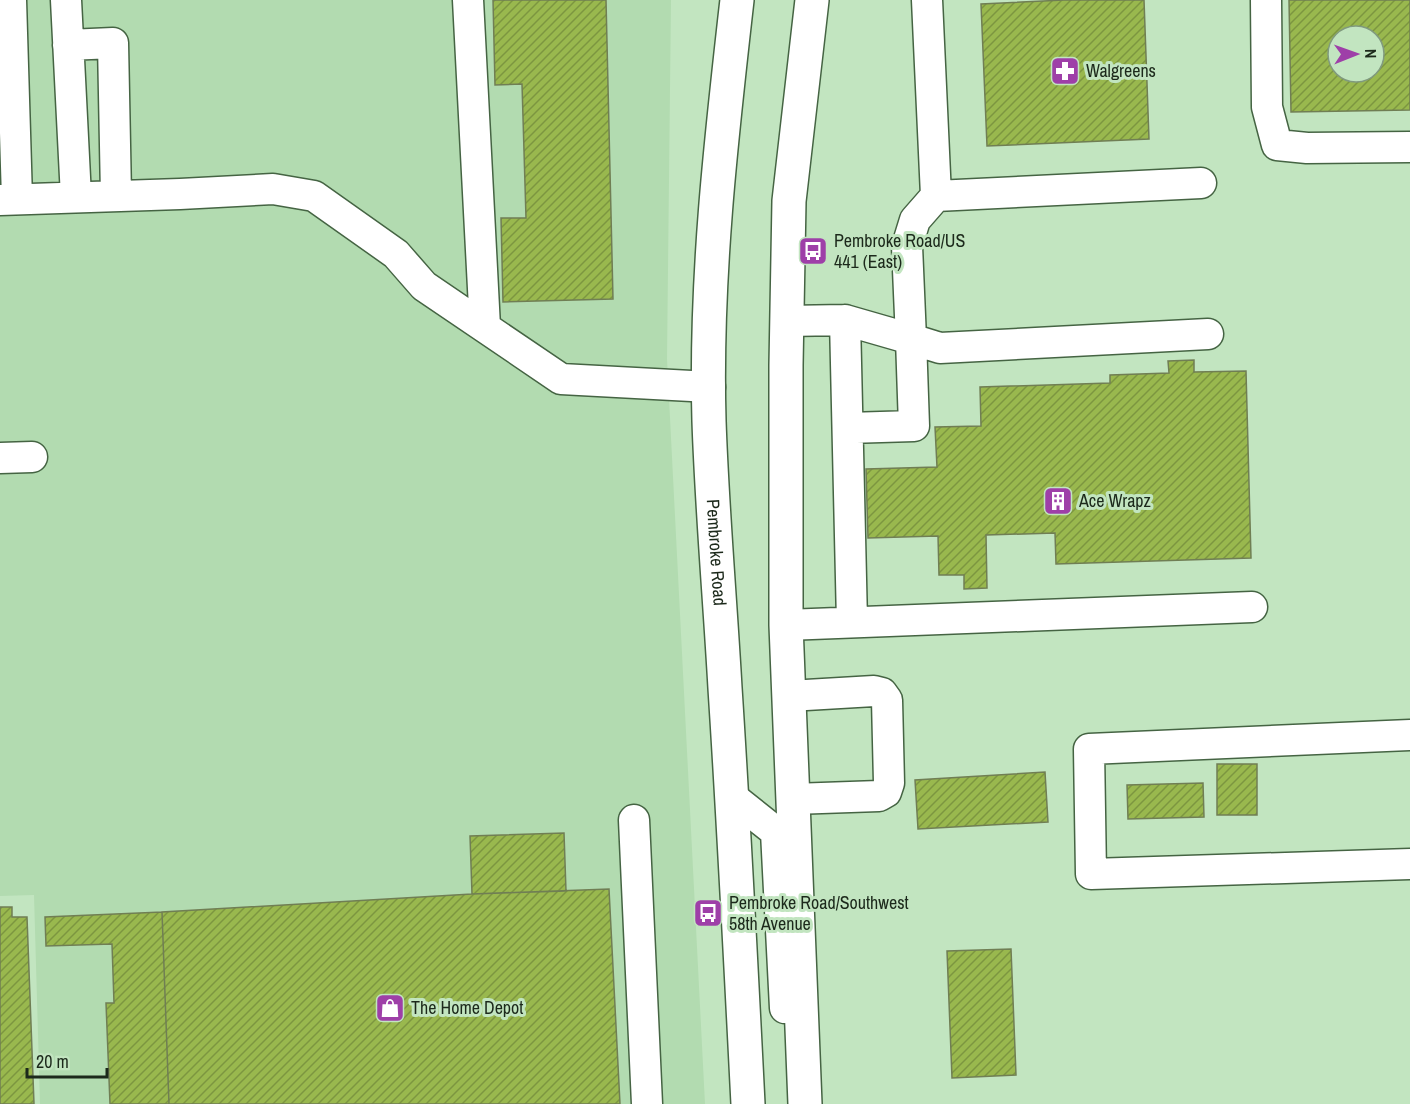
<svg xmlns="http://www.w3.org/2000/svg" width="1410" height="1104" font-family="'Archivo Narrow',sans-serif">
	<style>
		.built { fill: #b2dbb0 }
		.building { fill: url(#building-hatch); stroke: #707e54; stroke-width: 1.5; fill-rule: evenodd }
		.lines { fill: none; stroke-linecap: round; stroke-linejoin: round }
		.minor-casing { stroke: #456443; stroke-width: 33 }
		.major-casing { stroke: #456443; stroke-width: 36 }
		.minor { stroke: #fff; stroke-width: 30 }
		.major { stroke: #fff; stroke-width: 33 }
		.labels { text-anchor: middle; stroke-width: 6; stroke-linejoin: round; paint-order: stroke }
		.poi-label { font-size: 18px; fill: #1c291b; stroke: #c2e5c0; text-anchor: start }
		.street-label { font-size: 18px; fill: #1c291b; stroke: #c2e5c0 }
	</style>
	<defs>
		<pattern id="building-hatch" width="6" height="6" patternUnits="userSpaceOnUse" patternTransform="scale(1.5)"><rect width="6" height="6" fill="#99b84e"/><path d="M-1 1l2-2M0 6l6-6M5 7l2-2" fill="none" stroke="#7c9640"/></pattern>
	</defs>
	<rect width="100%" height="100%" fill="#c2e5c0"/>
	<path class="built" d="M0,0h671l-4,359 38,745h-665l-6,-209 -34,1z"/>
	<path class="building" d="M493,0h113l7,299 -110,3 -2,-84h25l-4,-134 -27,1z
		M1064,0h80l5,139 -162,7 -6,-142z
		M1289,0h121v110l-119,2zM1338,36h36v36h-36z
		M1194,360v12l52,-1 5,187 -195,6 -1,-31 -69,2 1,53 -23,1v-14h-25l-1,-39 -70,2 -2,-69 71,-2 -2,-40 46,-1 -1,-39 130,-4v-8l59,-2 -1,-12z
		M1217,764h40v51h-40z
		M1045,772l3,50 -130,7 -3,-49z
		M1203,783l1,34 -76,2 -1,-34z
		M564,833l2,58 -94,3 -2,-58z
		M609,889l11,215h-451l-7,-192 310,-18z
		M0,907h12v10h15l7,187h-34z
		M162,912l7,192h-59l-4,-101h8l-2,-59 -66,2 -1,-29z
		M1011,949l5,126 -64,3 -5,-127z"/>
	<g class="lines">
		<g class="minor-casing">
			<path id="minor" d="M11,0l6,199
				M66,0l10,197
				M468,0l17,327
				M1266,0l1,107 10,38 30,3 103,-1
				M68,45l45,-2 3,153
				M936,196l265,-13
				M0,200l180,-6 93,-5 41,7 82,58 28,32 137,93 149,8
				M845,320l7,302
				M786,321l59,-1 66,19 -4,-93 8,-26 21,-24 -9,-196
				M848,428l66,-2 -3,-87 29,9 268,-14
				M0,458l32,-1
				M786,625l466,-18
				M789,696l85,-5 8,2 5,7 2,83 -3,9 -7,4 -86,3
				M1410,735l-321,14 2,125 319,-10
				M732,797l44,35 9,176
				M634,820l13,284"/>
		</g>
		<g class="major-casing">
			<g id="major">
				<path id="s1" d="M737,0c-16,140 -32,280 -28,421 3,89 11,178 16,267 9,138 16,277 23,416"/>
				<path d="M805,1104l-19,-479v-260l3,-164 23,-201"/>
			</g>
		</g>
		<use href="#minor" class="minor"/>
		<use href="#major" class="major"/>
	</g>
	<defs>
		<g id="pharmacy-square" transform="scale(1.5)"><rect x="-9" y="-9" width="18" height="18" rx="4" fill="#9e3fa8" stroke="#c2e5c0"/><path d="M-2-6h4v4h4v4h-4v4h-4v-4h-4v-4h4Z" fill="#fff"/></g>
		<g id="bus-square" transform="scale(1.5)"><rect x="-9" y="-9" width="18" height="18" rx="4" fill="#9e3fa8" stroke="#c2e5c0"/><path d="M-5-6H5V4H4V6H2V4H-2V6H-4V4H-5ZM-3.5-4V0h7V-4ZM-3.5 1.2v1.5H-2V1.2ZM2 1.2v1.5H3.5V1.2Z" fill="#fff"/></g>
		<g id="building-square" transform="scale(1.5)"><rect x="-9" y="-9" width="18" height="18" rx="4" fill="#9e3fa8" stroke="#c2e5c0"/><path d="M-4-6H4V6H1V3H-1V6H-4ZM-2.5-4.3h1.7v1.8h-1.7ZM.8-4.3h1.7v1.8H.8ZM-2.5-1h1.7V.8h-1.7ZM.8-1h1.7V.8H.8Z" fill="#fff"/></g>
		<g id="shop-square" transform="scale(1.5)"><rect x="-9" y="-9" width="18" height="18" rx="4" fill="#9e3fa8" stroke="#c2e5c0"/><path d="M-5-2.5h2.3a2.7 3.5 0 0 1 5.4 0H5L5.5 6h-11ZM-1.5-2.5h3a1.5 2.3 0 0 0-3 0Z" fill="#fff"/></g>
	</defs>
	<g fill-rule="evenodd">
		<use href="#pharmacy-square" x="1065" y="71"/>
		<use href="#bus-square" x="813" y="251"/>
		<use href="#building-square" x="1058" y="501"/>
		<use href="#bus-square" x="708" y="913"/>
		<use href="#shop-square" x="390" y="1008"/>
	</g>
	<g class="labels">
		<g class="poi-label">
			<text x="1086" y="77">Walgreens</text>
			<text x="834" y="247">Pembroke Road/US<tspan x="834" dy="21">441 (East)</tspan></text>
			<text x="1079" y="507">Ace Wrapz</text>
			<text x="729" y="909">Pembroke Road/Southwest<tspan x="729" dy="21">58th Avenue</tspan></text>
			<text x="411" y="1014">The Home Depot</text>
		</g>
		<g class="street-label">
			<text dy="6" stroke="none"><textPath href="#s1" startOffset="554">Pembroke Road</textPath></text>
		</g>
	</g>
	<g transform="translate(1356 54) rotate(89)"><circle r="28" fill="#c2e5c0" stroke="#809a7e" stroke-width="1.5"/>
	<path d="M0-4.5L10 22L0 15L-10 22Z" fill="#9e3fa8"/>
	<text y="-9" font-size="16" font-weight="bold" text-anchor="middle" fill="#1c291b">N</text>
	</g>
	<path d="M27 1068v9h80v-9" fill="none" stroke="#1c291b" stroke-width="3"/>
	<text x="36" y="1068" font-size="18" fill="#1c291b" stroke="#c2e5c0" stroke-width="4.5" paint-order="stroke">20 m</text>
</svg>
